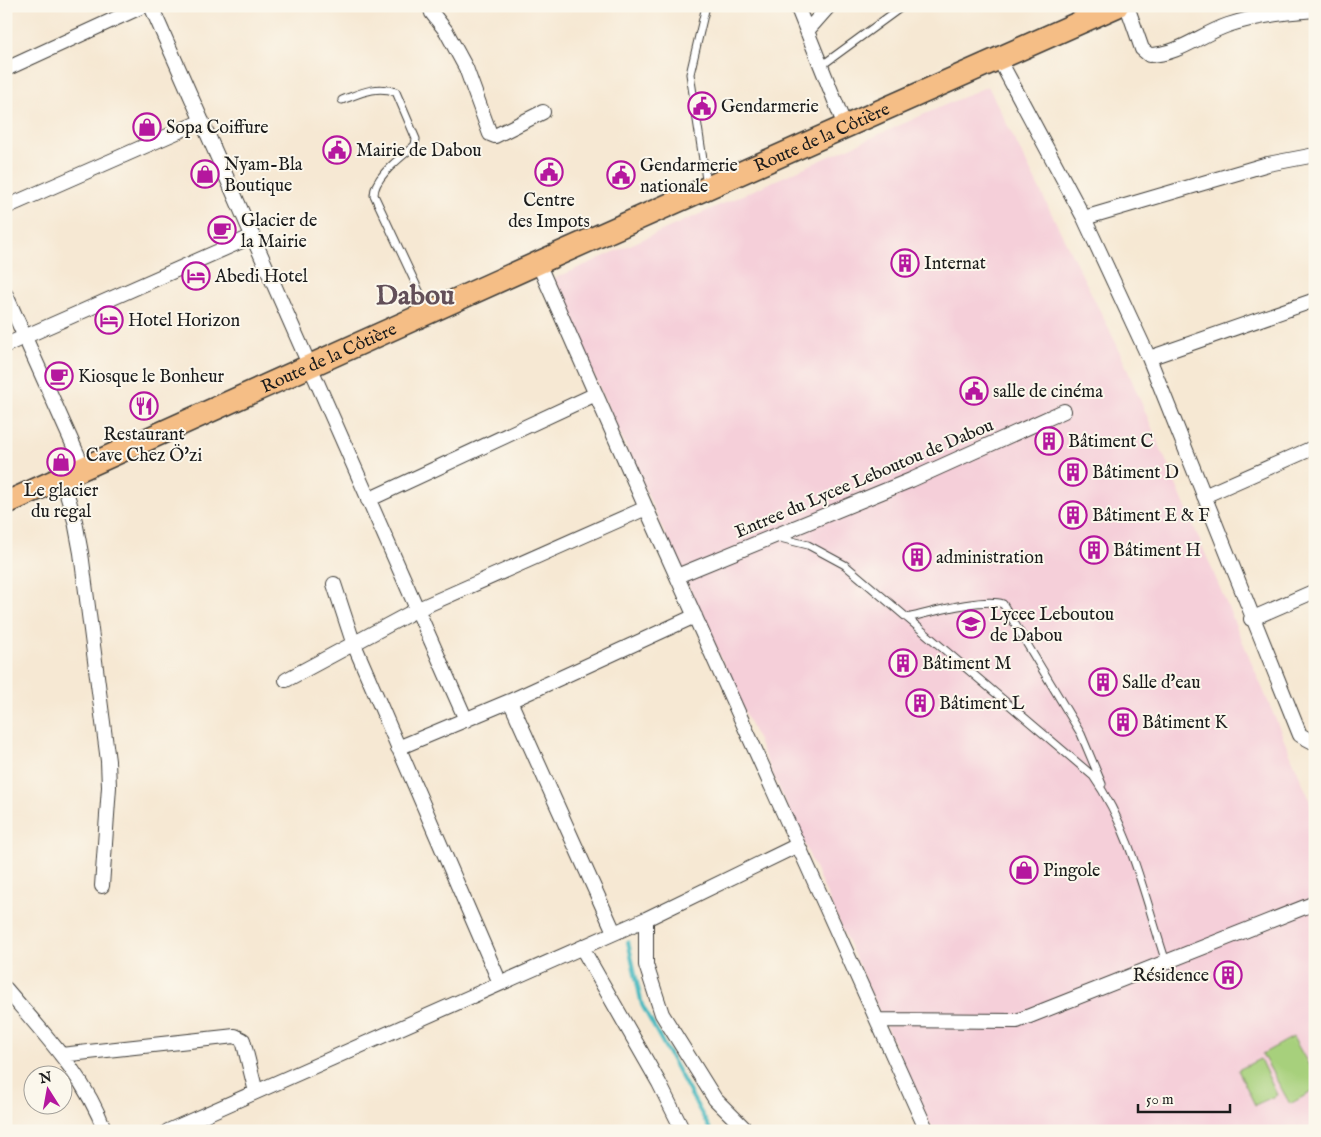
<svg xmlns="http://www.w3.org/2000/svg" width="1321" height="1137" font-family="'IM FELL English',serif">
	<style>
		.built { fill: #f5cfd9 }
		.green { fill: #a7d07c; stroke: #62764c }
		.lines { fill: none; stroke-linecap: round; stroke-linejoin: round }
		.stream { stroke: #4ab9c0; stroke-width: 4 }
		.lane-casing { stroke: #3d3b37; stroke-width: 9 }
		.street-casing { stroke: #3d3b37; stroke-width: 16 }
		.primary-casing { stroke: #3d3b37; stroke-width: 25 }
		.lane { stroke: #fff; stroke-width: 7 }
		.street { stroke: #fff; stroke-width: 14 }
		.primary { stroke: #f5be86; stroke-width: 22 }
		.labels { text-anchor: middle; stroke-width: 4; stroke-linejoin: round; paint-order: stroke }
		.poi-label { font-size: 18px; fill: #1c1c1c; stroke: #fbf7ec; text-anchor: start }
		.street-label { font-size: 18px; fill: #1c1c1c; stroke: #fbf7ec }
		.town-label { font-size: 28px; font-weight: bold; fill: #624f58; stroke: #fbf7ec }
	</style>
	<rect width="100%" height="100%" fill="#fbf7ec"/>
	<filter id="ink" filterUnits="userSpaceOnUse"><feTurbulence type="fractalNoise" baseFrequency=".02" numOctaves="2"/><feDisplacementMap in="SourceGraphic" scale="10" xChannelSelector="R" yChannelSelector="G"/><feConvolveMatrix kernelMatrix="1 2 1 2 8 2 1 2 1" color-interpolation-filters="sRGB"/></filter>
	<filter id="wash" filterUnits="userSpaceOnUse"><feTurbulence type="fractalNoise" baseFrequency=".0096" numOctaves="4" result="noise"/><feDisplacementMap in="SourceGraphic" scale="20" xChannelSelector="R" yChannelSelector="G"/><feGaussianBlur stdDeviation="1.12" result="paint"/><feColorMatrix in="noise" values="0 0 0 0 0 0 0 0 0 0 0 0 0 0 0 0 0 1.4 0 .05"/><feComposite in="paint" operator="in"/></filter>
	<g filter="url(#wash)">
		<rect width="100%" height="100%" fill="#f6e8d3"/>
		<path class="built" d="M988,86l128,257 193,455 6,19v314h-382l-382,-851z"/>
		<path class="green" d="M1293,1037l22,39v14l-25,14 -28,-50z
			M1260,1059l17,36 -22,10 -17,-35z"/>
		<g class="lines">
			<path class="stream" d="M628,942l14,63 69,126"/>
		</g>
	</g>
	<g filter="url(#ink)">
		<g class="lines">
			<g class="lane-casing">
				<path id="lane" d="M706,6l-16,68 17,112
					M821,66l82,-60
					M342,100c19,-7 34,-15 54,-8l20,47 -1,6c-13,12 -41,31 -41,50l54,115
					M776,537l32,8 37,20 248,211c38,54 52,123 73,186
					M907,618c22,-5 76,-21 96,-14l78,130 21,50"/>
			</g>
			<g class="street-casing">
				<path id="street" d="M151,6l315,714
					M430,6l2,7 14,18 20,37 24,66 5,2 48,-24
					M797,6l48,120
					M1127,6l15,43 7,6c29,0 52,-21 79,-30 27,-9 58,-13 87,-15
					M807,31l22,-25
					M999,59l85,159 65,140 151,377 15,8
					M6,69l137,-63
					M6,207l196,-86
					M1084,218l184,-54 47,-9
					M538,263l108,245 281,623
					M6,295l78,174
					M6,345l247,-109
					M1149,358l166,-58
					M62,478l13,43 6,32 27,208 1,26 -7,99
					M1204,496l111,-49
					M368,500l228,-106
					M677,576l234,-96 153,-69
					M334,584l19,58 147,341
					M1251,619l64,-28
					M286,680l130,-70 230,-102
					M510,701l104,231
					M398,748l112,-47 185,-85
					M646,919v46l16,49 53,85 32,32
					M582,948l77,135 24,48
					M6,989c38,45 79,87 99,142
					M878,1020l139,1 298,-118
					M61,1055l174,-19 8,4 13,52
					M168,1131l478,-212 152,-74"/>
			</g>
			<g class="primary-casing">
				<g id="primary">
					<path id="s1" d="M6,503l532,-240 579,-257"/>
				</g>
			</g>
			<use href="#lane" class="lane"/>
			<use href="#street" class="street"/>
			<use href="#primary" class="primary"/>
		</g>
	</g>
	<defs>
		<g id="civic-ring" transform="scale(1.4375)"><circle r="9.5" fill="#fbf7ec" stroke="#b5179e" stroke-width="1.5"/><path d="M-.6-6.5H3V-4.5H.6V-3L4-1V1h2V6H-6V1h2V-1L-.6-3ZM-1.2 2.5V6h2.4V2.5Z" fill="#b5179e"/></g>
		<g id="shop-ring" transform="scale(1.4375)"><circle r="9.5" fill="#fbf7ec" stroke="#b5179e" stroke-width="1.5"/><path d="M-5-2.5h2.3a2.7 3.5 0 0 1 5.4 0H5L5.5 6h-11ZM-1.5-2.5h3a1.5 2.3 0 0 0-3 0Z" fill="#b5179e"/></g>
		<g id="cafe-ring" transform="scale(1.4375)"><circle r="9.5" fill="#fbf7ec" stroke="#b5179e" stroke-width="1.5"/><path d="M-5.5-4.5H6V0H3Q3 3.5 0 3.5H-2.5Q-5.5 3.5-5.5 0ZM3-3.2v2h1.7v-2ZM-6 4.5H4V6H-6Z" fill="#b5179e"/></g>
		<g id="building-ring" transform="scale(1.4375)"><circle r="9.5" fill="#fbf7ec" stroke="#b5179e" stroke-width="1.5"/><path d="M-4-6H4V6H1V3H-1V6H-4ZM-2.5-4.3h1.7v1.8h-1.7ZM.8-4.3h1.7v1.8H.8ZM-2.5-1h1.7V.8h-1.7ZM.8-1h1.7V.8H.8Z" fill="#b5179e"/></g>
		<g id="hotel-ring" transform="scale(1.4375)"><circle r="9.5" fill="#fbf7ec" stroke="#b5179e" stroke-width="1.5"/><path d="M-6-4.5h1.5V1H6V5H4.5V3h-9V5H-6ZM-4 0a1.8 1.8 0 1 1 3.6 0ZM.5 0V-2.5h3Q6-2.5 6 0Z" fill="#b5179e"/></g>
		<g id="restaurant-ring" transform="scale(1.4375)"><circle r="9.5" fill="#fbf7ec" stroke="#b5179e" stroke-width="1.5"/><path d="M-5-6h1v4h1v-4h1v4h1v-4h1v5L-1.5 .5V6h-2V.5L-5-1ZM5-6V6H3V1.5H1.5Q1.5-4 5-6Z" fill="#b5179e"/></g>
		<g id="school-ring" transform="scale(1.4375)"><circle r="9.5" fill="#fbf7ec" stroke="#b5179e" stroke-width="1.5"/><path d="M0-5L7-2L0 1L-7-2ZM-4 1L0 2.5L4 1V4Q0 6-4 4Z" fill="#b5179e"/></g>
	</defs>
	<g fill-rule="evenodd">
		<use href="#civic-ring" x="702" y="106"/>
		<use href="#shop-ring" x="147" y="127"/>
		<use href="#civic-ring" x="337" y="150"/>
		<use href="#civic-ring" x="549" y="172"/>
		<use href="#shop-ring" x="205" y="174"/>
		<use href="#civic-ring" x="621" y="175"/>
		<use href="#cafe-ring" x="222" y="230"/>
		<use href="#building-ring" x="905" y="263"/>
		<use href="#hotel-ring" x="196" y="276"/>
		<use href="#hotel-ring" x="109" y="320"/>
		<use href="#cafe-ring" x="59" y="376"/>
		<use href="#civic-ring" x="974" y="391"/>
		<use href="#restaurant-ring" x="144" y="406"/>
		<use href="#building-ring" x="1049" y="441"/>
		<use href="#shop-ring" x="61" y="462"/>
		<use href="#building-ring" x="1073" y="472"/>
		<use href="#building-ring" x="1073" y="515"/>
		<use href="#building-ring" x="1094" y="550"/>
		<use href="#building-ring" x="917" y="557"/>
		<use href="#school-ring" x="971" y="624"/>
		<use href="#building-ring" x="903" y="663"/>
		<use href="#building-ring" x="1103" y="682"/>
		<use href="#building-ring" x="920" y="703"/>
		<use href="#building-ring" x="1123" y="722"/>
		<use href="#shop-ring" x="1024" y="870"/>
		<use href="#building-ring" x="1228" y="975"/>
	</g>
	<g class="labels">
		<g class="poi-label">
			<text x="721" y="112">Gendarmerie</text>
			<text x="166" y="133">Sopa Coiffure</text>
			<text x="356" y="156">Mairie de Dabou</text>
			<text x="224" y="170">Nyam-Bla<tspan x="224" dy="21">Boutique</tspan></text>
			<text x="640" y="171">Gendarmerie<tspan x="640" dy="21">nationale</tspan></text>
			<text x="549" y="206" text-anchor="middle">Centre<tspan x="549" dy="21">des Impots</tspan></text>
			<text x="241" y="226">Glacier de<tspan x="241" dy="21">la Mairie</tspan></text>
			<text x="924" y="269">Internat</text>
			<text x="215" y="282">Abedi Hotel</text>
			<text x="128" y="326">Hotel Horizon</text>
			<text x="78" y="382">Kiosque le Bonheur</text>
			<text x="993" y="397">salle de cinéma</text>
			<text x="144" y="440" text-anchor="middle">Restaurant<tspan x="144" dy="21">Cave Chez Ö'zi</tspan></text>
			<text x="1068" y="447">Bâtiment C</text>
			<text x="1092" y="478">Bâtiment D</text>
			<text x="61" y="496" text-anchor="middle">Le glacier<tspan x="61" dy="21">du regal</tspan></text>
			<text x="1092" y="521">Bâtiment E &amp; F</text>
			<text x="1113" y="556">Bâtiment H</text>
			<text x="936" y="563">administration</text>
			<text x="990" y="620">Lycee Leboutou<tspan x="990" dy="21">de Dabou</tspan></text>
			<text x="922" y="669">Bâtiment M</text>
			<text x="1122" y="688">Salle d'eau</text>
			<text x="939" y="709">Bâtiment L</text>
			<text x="1142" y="728">Bâtiment K</text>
			<text x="1043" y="876">Pingole</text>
			<text x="1209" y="981" text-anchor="end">Résidence</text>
		</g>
		<g class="street-label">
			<text dy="6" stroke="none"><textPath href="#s1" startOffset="894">Route de la Côtière</textPath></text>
			<text dy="6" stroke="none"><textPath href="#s1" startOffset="354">Route de la Côtière</textPath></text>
			<text transform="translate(864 478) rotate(-23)" y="6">Entree du Lycee Leboutou de Dabou</text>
		</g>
		<g class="town-label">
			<text x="415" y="304">Dabou</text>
		</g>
	</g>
	<rect width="1321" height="1137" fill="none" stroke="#fbf7ec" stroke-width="25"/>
	<g transform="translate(48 1090) rotate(349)"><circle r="24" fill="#fbf7ec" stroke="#a29f99"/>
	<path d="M0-4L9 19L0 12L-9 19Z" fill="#b5179e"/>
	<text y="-8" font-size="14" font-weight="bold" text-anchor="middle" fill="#1c1c1c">N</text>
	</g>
	<path d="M1138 1104v8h92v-8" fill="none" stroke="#1c1c1c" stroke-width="2.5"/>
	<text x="1146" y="1104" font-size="15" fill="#1c1c1c" stroke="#fbf7ec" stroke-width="4" paint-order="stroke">50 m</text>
</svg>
